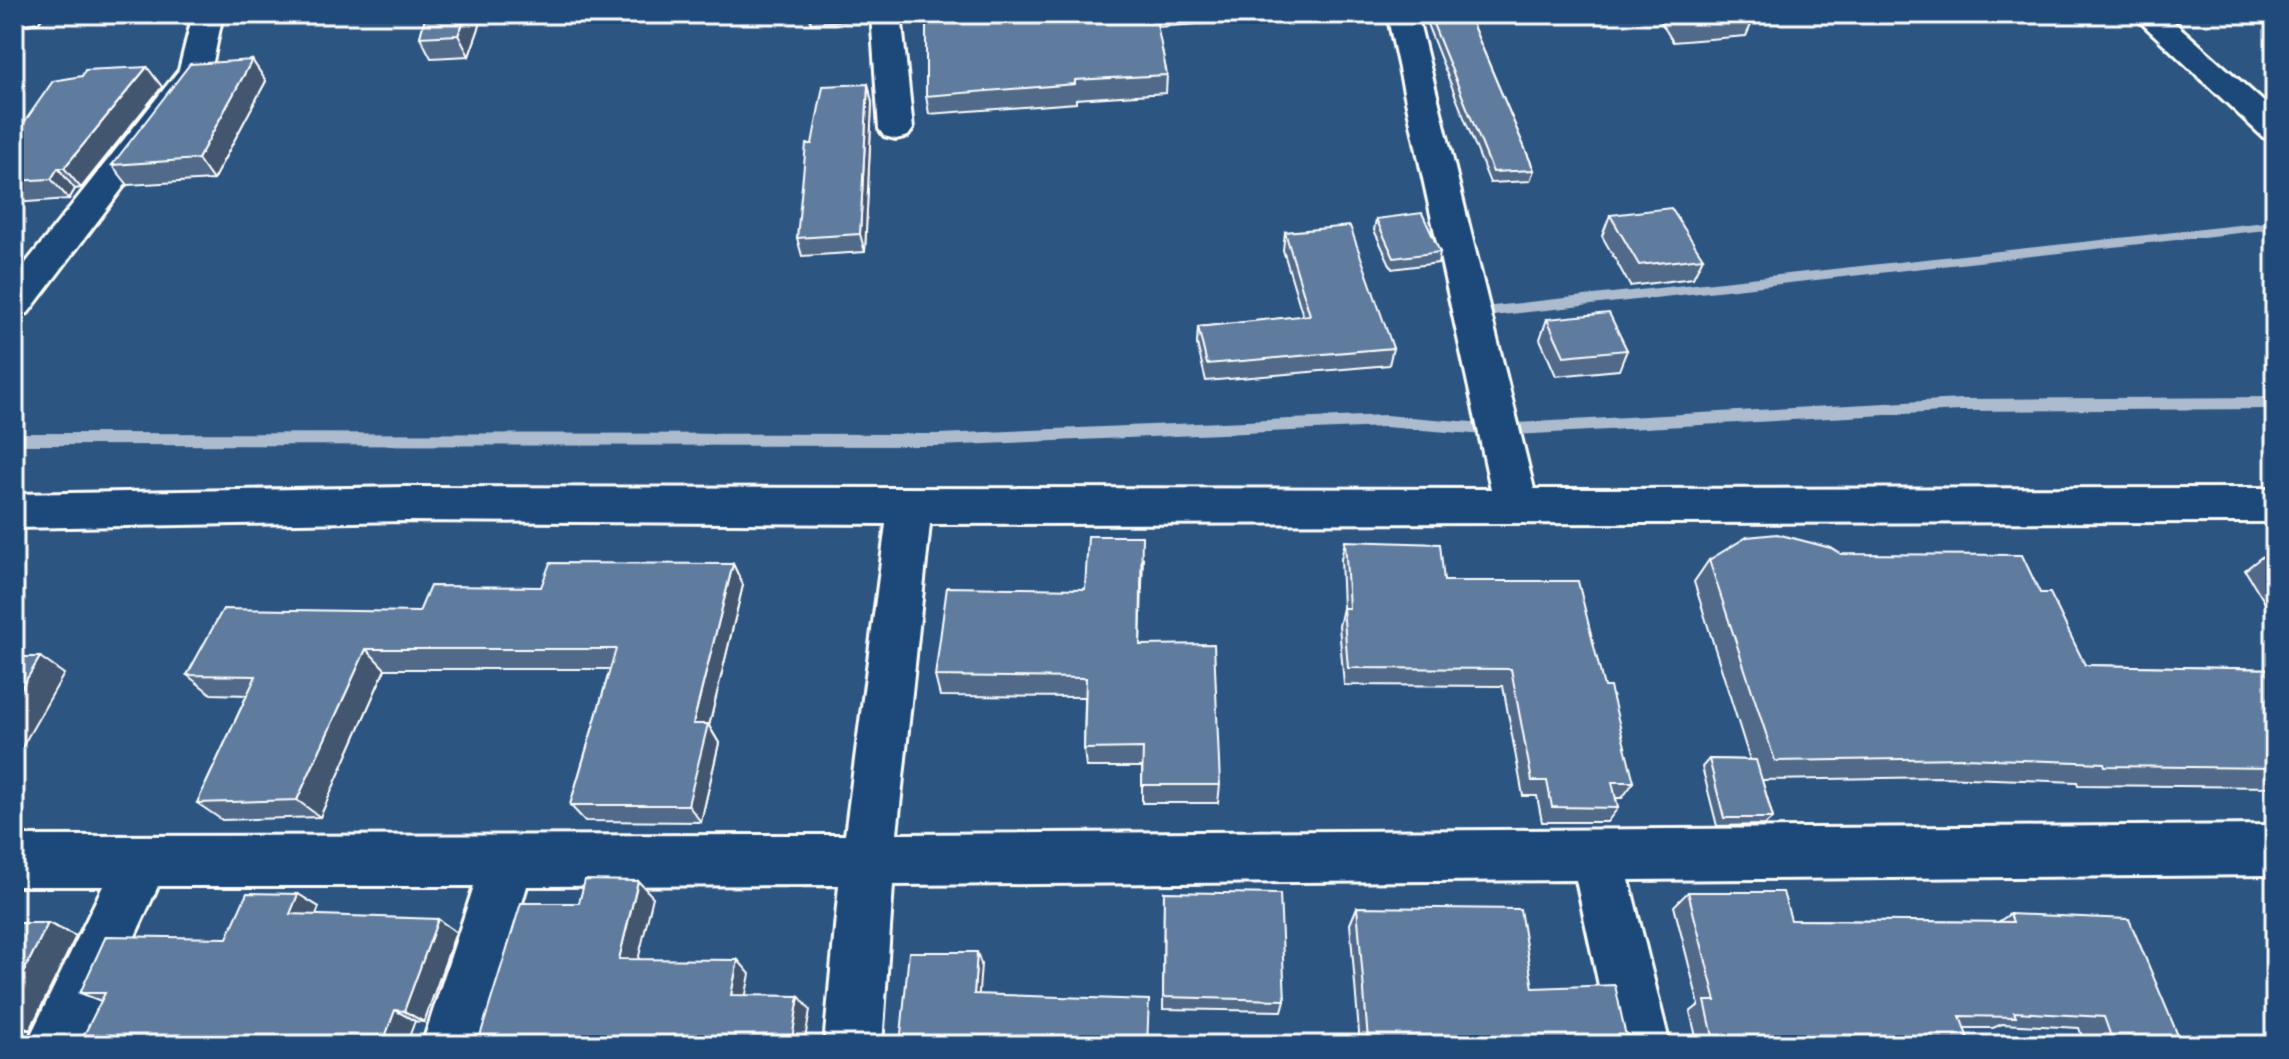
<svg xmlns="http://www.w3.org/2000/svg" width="2289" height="1059" font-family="Mali,sans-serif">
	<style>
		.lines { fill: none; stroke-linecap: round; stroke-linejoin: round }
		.stream { fill: #acbcce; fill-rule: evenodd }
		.minor-casing { stroke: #fff; stroke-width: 6 }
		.minor { fill: #1f4a7a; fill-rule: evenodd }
		.wall { fill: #516b89; stroke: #fff; stroke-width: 2 }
		.shaded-wall { fill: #42576f; stroke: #fff; stroke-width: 2 }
		.building { fill: #5e7c9f; stroke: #fff; stroke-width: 2 }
	</style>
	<rect width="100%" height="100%" fill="#2c5582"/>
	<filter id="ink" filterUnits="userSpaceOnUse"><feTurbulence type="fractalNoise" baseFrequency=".0125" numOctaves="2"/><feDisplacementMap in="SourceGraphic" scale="16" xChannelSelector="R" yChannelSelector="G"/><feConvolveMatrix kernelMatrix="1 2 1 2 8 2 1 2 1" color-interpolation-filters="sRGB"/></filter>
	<g filter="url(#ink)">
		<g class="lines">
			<path class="stream" d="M2275,221v8l-782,87 -7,-5 7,-5z
				M2275,397v12l-314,2 -464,25 -112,-9 -446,19 -925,-1v-12l925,1 446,-19 112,9 464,-25z"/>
			<g class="minor-casing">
				<path id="minor" d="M14,14h28l-4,7 -24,4z
					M193,14h30l-12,57 -183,242 -14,4v-39l165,-208z
					M871,14h30l12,115 -5,7 -12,3 -12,-3 -5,-7z
					M1387,14h30l117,475 741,-1v34l-1345,2 -33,310 1378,-9v50l-646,5 41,165h-58l-36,-165 -683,5 -11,160h-58l15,-160 -312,1 -47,159h-58l52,-159h-316l-73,159h-59l77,-159h-89v-50l831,-1 41,-311 -480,-3 -392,7v-34l392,-7 1085,2z
					M2132,14h33l110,98v28l-12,-3z"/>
			</g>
			<use href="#minor" class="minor"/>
		</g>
		<path class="wall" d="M426,14h58l-15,42 -38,2 -11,-21z
			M809,14h61l-2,6 -57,3z
			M903,14h429l-175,13 10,48 -1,18 -90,6v4l-147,11 -3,-18v-80l-22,2z
			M1423,14h45l66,156 -4,11 -40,2z
			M1656,14h98l1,2 -9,20 -73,6z
			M252,60l14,21 -53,99 -85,5 -16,-20z
			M147,67l15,20 -81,101 -6,1 -6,10 -55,4v-66z
			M868,84l4,19 -7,149 -63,4 -5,-18 15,-94z
			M1610,215l93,43 -10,20 -63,8 -28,-50z
			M1376,219l64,33 -2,11 -46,6 -18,-39z
			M1285,232l108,116 -4,17 -183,16 -9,-37 1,-17 105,-11 -20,-66z
			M1547,319l80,31 -8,20 -63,6 -16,-37z
			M1345,541l99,40 160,106 30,95 -12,16h-6l2,10 -11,14h-65l-5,-26h-14l-20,-110 -159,-1 -5,-59 4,-18 -2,-49z
			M2268,552h7v67l-30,-49z
			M1841,554l199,39 45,72 190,4v118l-197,-2 -1,-3 -137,-5 -178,3 11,38 -8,7 -48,1 -15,-59 7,-8 41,1 -56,-178 15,-22z
			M1143,558l-3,87 80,140 -2,18h-76v-36h-56l-2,-18 1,-52 -145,-1 -5,-20 150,-87z
			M733,564l10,21 -34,141 10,17 -18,79 -116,-1 -15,-16 40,-136h-225l-65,148 -98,3 -25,-17 50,-108 -36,-1 -24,-19 232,-63 122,-25z
			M1164,892l121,108 -3,11 -119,-2z
			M1688,892l103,28 207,2 12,-8 172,131h-97l-6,-17 -77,-4 -9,4h-29l6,17h-272l-8,-33 9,-7 -25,-99z
			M298,894l21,13 -3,8 140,17 -32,90 -323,-21 -21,-8 147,-55z
			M1357,907l176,81 92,44 7,13h-272l-10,-121z
			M14,923l62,13 -46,94h-16z"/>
		<path class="shaded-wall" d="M467,14h17l-15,42 -11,-21z
			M252,60l14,21 -53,99 -15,-21z
			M147,67l15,20 -81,101 -17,-20z
			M868,84l4,19 -7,149 -5,-18z
			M58,168l17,21 -6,10 -18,-20z
			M733,564l10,21 -34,141 10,17 -18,79 -13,-17 5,-81z
			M366,649l19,20 -65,148 -23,-17z
			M40,657l24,17 -50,87v-61z
			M638,881l15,16 -18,76 -16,-14z
			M298,894l21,13 -8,20 -21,-13z
			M438,919l18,13 -32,90 -20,-11z
			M48,923l28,13 -46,94 -16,-6v-33z
			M977,952l4,12 -3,41 -4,-11z
			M738,960l12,14 -7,35 -12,-14z
			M799,996l11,14 -6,35h-13z
			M395,1010l20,11 -9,24h-24z"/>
		<path class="building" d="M426,14h41l-9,21 -38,2z
			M926,14h229l12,61 -92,5v4l-149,12z
			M1429,14h39l66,156 -41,2z
			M1676,14h78l1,2 -74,6z
			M252,60l-54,99 -86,6 78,-101z
			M147,67l-83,101h-6l-7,11 -37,2v-44l39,-56 29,-5 3,-6z
			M868,84l-8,150 -63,4 9,-94h6l11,-58z
			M1671,208l32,50 -64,7 -29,-50z
			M1422,213l18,39 -46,6 -18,-39z
			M1350,226l43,122 -186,16 -9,-37 112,-12 -25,-83z
			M1609,313l18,37 -63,6 -17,-37z
			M1777,534l54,14 10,6 181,1 18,38h10l35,72 190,4v99l-170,-2 -1,-3 -140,-5 -189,3 -66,-201 38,-23z
			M1088,536h54l-2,109 74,-1 6,141h-78l1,-37 -59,1 2,-71 -151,-2 12,-89 138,2z
			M1345,541l95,3 4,37h134l26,106h6l24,95h-22l6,26 -66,-1 -5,-26h-15l-21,-112 -163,-1 -5,-60h6z
			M2268,552h7v10z
			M550,563l183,1 -40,160h15l-20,81h-118l46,-156h-250l-69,151 -100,3 59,-127 -69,-1 36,-66 196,3 11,-26 111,1z
			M14,657h26l-26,43z
			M1709,759l47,1 17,58h-49z
			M585,880l53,1 -19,78 119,1 -7,35 68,1 -8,49h-326l3,-9h12l41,-133h58z
			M1164,892l116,2 5,106 -122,-3z
			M1688,892h95l8,28 222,2 -3,-8 119,5 53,126h-68l-10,-28 -90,-5 2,5 -56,-1 10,29h-255l-10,-44h11z
			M247,893l51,1 -8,20 148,5 -34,92 -9,-1 -13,35h-303l26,-52h-25l26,-57 121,2z
			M1357,907l163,2 13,79 82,-3 10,47 4,3 3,10h-83v-3l-181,-2z
			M14,923h34l-34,68z
			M909,952h68l-3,42 175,6 -2,45h-247z"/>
	</g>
	<rect width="2289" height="1059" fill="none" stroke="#1f4a7a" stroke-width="48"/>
	<rect x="24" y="24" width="2241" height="1011" fill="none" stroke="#fff" stroke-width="3" filter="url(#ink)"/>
</svg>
